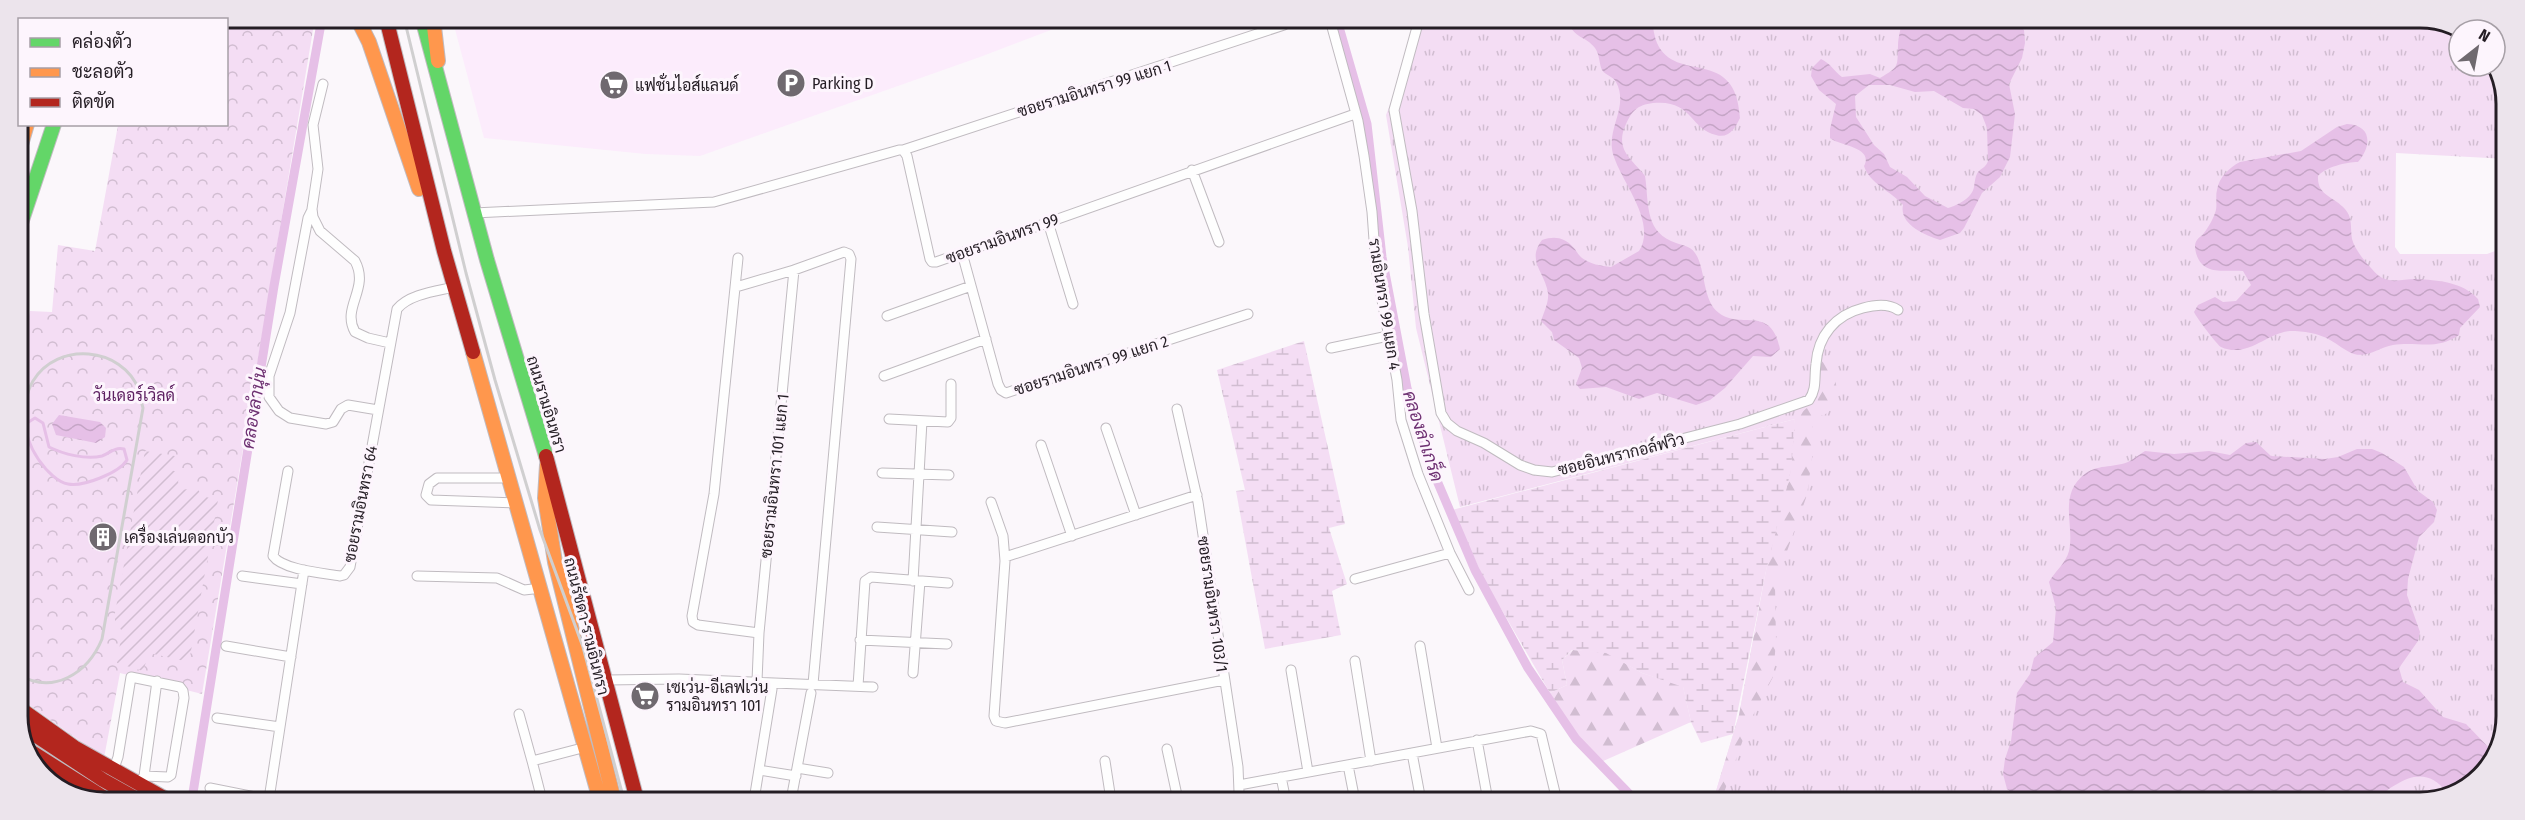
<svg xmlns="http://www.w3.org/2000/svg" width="2525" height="820" font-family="'Fira Sans Condensed',Sarabun,sans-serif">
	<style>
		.built { fill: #fcecfc }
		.grass { fill: url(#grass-tufts) }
		.forest { fill: url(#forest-firs) }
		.wetland { fill: url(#wetland-marsh) }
		.park { fill: url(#park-crowns) }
		.garden { fill: url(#garden-furrows) }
		.water { fill: url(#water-waves); fill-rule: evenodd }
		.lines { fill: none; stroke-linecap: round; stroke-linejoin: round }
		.stream { stroke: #e6c0e7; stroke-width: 3 }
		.canal { stroke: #e6c0e7; stroke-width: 9 }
		.street-casing { stroke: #c0bbc0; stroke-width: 11 }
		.fast-casing { stroke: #c0bbc0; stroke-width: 16 }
		.slow-casing { stroke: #c0bbc0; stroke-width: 16 }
		.jam-casing { stroke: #c0bbc0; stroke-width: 16 }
		.street { stroke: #fefefe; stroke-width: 9 }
		.fast { stroke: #63d668; stroke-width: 14 }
		.slow { stroke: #ff974d; stroke-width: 14 }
		.jam { stroke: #b3261e; stroke-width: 14 }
		.rail { stroke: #d0cfd0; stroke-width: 3 }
		.labels { text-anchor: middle; stroke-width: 6; stroke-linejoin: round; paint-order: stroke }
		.poi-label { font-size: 16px; fill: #241d24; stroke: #fdf5fd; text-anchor: start }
		.street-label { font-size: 16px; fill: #241d24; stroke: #fdf5fd }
		.park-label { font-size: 16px; fill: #5e2162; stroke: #fdf5fd }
		.water-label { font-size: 18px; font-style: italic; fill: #6e3072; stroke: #fdf5fd }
		.rim { fill: none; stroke: #241d24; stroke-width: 3 }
	</style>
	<defs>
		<pattern id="grass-tufts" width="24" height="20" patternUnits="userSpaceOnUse" patternTransform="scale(1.5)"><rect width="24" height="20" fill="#f4ddf4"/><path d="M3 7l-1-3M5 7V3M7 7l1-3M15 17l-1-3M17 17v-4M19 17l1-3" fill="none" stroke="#d1bdd1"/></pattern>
		<pattern id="forest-firs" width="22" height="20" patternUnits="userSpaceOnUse" patternTransform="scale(1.5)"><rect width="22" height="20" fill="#f4ddf4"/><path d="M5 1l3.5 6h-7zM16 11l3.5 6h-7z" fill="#d1bdd1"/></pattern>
		<pattern id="wetland-marsh" width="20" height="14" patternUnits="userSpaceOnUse" patternTransform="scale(1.5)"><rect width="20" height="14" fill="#f4ddf4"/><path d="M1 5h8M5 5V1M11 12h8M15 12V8" fill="none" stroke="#d1bdd1"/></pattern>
		<pattern id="park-crowns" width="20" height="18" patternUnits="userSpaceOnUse" patternTransform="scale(1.5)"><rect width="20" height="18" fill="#f4ddf4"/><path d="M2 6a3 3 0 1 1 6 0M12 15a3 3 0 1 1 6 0" fill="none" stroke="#d1bdd1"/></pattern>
		<pattern id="garden-furrows" width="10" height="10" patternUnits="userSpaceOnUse" patternTransform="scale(1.5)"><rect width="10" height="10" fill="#f4ddf4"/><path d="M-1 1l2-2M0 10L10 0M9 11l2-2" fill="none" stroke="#d1bdd1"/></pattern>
		<pattern id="water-waves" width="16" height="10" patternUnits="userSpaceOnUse" patternTransform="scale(1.5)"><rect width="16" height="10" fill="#e6c0e7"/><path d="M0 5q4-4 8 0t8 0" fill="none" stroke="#c5a5c6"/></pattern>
	</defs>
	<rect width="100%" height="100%" fill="#fbf7fb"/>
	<path class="built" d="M452,18l628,1 -100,38 -280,99 -54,-2 -162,-16z"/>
	<path class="grass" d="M1423,20l1020,1 16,11v34h35l13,33v60l-111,-6 -1,94 5,7h87l19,-7 -2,491 -31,46 -52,18 -708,-1 26,-86 56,-296 -335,88 -44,-179 -8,-81 -22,-132z"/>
	<path class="forest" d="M1831,355l6,6 -2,17 4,25 -16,13 -5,-3 -1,-36 4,-20z
		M1808,407l5,7 -1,44 -5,37 -32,90 1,56 -3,36 -24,46 -28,78h-8l26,-86 27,-144 25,-101 4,-52z
		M1573,650l33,2 36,21 41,13 8,36 -90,40 -24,-27 -27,-42 17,-8 -5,-25z"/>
	<path class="wetland" d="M1304,341l41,183 -16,4 18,56 -15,7 9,44 -76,14 -29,-158 9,-1 -28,-120z
		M1795,419l-4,51 -25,101 -33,163 -32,9 -10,-21 -8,-35 -41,-14 -36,-20 -34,-3 -10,10 5,25 -17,8 -65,-112 -33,-71z"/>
	<path class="park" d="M315,18l-113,676 -82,-21 -16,85 -86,-61v-323l12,-63 22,1 6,-67 37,6 23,-126 108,-1v-104l-88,-1z"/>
	<path class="garden" d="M145,451l30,5 -5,14 13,3 -5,8 2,9 17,-2 5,8 16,4 -29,162 -40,-9 -6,18 -26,-8 5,-32 -7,-9v-9z"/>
	<path class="water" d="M1567,20h85c1,7 2,16 5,23 19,42 79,2 83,75 -5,10 -11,21 -24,17 -26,-6 -24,-36 -63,-32 -16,2 -21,8 -27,21 -12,26 6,35 19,52 4,24 -1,53 26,65 8,4 19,4 24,12 11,15 7,48 24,60 22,17 52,-9 61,36l-9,8 -18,-1 -28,32 -15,12 -14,5 -39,-12 -18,6 -33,-12 -26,2 -4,-5 6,-16 -3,-10 -25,-18 -2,-8 -11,-11c3,-9 8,-19 7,-28 -3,-21 -22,-32 -6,-53 12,-4 22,-3 31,7 4,4 5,8 9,11 8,6 19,8 29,9l28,-16c18,-28 -16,-67 -25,-94 -10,-27 16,-49 2,-75 -3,-6 -10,-6 -14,-12 -3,-6 -2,-15 -7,-22 -10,-13 -20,-8 -28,-28z
		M1902,20h111l11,10 1,13 -3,15 -13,26 6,30 -5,43 -10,20 -18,16 -18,35 -4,5 -20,7c-16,-5 -41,-16 -37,-35 -11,-13 -34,-22 -39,-39 10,-19 -24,-20 -34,-28v-9l6,-25 -17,-14 -8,-14 1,-8 9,-9c9,4 13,12 21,18l28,-3 10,4c20,-12 17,-11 18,-32 0,-9 3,-17 4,-26zM1869,85h21l25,7 19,-1 29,17 11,1 8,6 5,13 1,33c-2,6 -5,6 -10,11 -3,5 -3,9 -4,15 -2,11 -16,18 -26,21l-23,-12 -18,-19 -17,-10 -6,-13 -10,-9 -18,-28 -1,-21z
		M2347,124c25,1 25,22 11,38 -12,0 -32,5 -40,14 -1,20 16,20 27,33 8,9 5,19 7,30 3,12 18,29 27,37 11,8 24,3 36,3 23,1 48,3 63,20l2,8 -20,21 -1,7c-23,16 -41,6 -66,10 -13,2 -25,13 -39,9 -9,-3 -16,-10 -24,-14 -12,-7 -26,-9 -40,-9 -22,1 -43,28 -69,16 -3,-1 -25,-30 -27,-35l4,-7 17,-8 8,5 13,-1 15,-16 -8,-14c-18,-2 -40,6 -47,-18 -1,-4 -2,-9 1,-13 2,-3 5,-4 7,-7 4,-5 9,-14 11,-20 3,-7 0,-16 2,-23 2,-13 13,-23 23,-28l61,-11 36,-24z
		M59,415l41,7 6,6 -1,9 -9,6 -40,-8 -4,-11z
		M2256,442l15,14 54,3 13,-2 19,-8h15l10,4 22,14 14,24 15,11 4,8 -3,12 -15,15 -11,42 -1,16 13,37 -2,9 -19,27 4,14 16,8 24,27 23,7 28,29 -21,31 -26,9c-24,-33 -51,-9 -76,9l-348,-1 -16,-12 -4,-15 2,-15 6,-18 6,-48 13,-19 4,-16 19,-16 3,-34 -7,-26c6,-11 17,-19 20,-31 6,-26 -12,-57 17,-78 13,-9 30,-5 44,-12 5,-3 10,-7 15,-10l29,3 35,-3 21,4 16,-12z
		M2505,558l-1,64c-10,-17 -16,-50 1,-64z"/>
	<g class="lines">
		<path class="stream" d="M35,418l8,5 6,24c14,7 37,13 53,9 8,-3 12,-9 22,-7l3,11c-8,13 -44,27 -59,24 -19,-3 -46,-42 -41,-61z"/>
		<path class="canal" d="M1337,20l30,104 15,133 25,131 25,81 43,101 53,98 48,71 60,62
			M192,799l82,-513 48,-268"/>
		<g class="street-casing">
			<path id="street" d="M1330,20l28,101 6,35 8,56 4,56 21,112 4,40 17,54 32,79 19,37
				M1419,20l-25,90 18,101 12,103 17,99 6,10 10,8 27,12 36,22 14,5 18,2 188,-48 69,-24c8,-11 5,-22 7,-36 2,-28 19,-49 47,-56 11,-3 25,-5 35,2
				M323,84l-10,41 5,44 -6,40 1,8 7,14 35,30c15,28 -14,46 0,71l13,6 22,5
				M903,150l381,-125
				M1192,170l27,72
				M312,210l-4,8 -18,95 -21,63v21l10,14 11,7 36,6 7,-2 8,-13 7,-4 30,5
				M474,213l240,-11 185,-52h4l4,6 23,103 2,3h4l419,-148
				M1048,222l25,82
				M962,253l36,131 3,6 5,3 242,-79
				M738,258l-24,236 -22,122 1,6 5,3 61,8
				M736,287l58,-17 50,-18 5,2 2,5 -38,425
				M887,316l84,-30
				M1331,348l57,-12
				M884,376l102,-37
				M1177,409l21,93 40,265 1,25 -3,8
				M889,419l59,3 3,-4v-34
				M1106,428l30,87
				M1041,445l31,91
				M288,471l-15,85c10,14 50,17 67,20l4,-1 6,-8 47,-258c12,-15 40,-18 57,-22
				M882,473l67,2
				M510,478h-73l-8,6 -3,11 5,5 86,3
				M991,502l12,34 2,25 -11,155 2,5 9,2 219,-43
				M877,527l75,5
				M1005,557l192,-62
				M242,576l60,8
				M417,576l80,2 27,12 18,-2
				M1355,579l95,-26
				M913,581l9,-160
				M860,640l87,4
				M226,646l65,11
				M1420,646l17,102
				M1355,661l16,100
				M1291,670l17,102
				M913,673l7,-92
				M606,680l73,-1 194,8
				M757,681l2,-48 35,-363
				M858,686l7,-105 6,-4 77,6
				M519,714l13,47
				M217,718l63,9
				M1477,740l11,61
				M1167,749l11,51
				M1412,753l9,48
				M1105,761l6,39
				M1348,765l7,36
				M797,768l31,5
				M759,770l37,6
				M113,771l5,-14 13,-80 49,10 3,4 1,7 -13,77 -3,2 -24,-1 -6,8
				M144,776l13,-95
				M1281,777l5,24
				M1239,785l292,-54 10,3 16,67
				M210,788l56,11
				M269,799l35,-229
				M542,800l-10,-39 54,-14
				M754,800l18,-111
				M791,800l20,-107"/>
		</g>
		<g class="fast-casing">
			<path id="fast" d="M422,18l65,242 59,196
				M18,232l36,-108"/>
		</g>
		<g class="slow-casing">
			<path id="slow" d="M357,18l12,24 50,147
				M433,18l5,43
				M112,20l1,-2
				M18,113l2,-5
				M18,155l9,-31
				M473,352l127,448
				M547,465l-2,33 10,64 59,238"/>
		</g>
		<g class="jam-casing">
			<path id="jam" d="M386,18l58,233 29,101
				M546,456l91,344
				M18,707l56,40 92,52
				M20,725l83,55 34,19
				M30,751l76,48"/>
		</g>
		<use href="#street" class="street"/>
		<use href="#fast" class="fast"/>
		<use href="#slow" class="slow"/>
		<use href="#jam" class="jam"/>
		<path class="rail" d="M404,18l62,255 29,107 45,150 43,117 41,153
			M18,449c4,-19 5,-52 15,-68 24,-40 89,-35 106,9 2,5 2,12 4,18l-41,231c-14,34 -49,57 -84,35"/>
	</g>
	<defs>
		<g id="parking-disc" transform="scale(1.5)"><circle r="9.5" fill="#6f696f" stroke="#fdf5fd"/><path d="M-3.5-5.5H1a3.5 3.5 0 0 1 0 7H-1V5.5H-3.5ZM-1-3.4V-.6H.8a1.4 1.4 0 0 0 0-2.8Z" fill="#fff"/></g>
		<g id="supermarket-disc" transform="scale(1.5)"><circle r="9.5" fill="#6f696f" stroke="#fdf5fd"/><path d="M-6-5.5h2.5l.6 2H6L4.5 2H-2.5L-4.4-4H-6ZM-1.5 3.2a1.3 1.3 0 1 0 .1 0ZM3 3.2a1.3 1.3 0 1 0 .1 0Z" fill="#fff"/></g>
		<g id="building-disc" transform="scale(1.5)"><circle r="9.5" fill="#6f696f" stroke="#fdf5fd"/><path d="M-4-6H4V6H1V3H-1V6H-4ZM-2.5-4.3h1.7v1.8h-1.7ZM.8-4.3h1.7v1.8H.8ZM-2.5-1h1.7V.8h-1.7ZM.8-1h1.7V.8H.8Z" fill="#fff"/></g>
	</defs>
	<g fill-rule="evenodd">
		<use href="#parking-disc" x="791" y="83"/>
		<use href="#supermarket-disc" x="614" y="85"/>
		<use href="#building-disc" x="103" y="537"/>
		<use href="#supermarket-disc" x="645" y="696"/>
	</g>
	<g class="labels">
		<g class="poi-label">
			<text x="812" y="89">Parking D</text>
			<text x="635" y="91">แฟชั่นไอส์แลนด์</text>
			<text x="124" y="543">เครื่องเล่นดอกบัว</text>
			<text x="666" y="693">เซเว่น-อีเลฟเว่น<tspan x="666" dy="18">รามอินทรา 101</tspan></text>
		</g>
		<g class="street-label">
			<text transform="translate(1094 88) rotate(-17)" y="6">ซอยรามอินทรา 99 แยก 1</text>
			<text transform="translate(1002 238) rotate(-20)" y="6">ซอยรามอินทรา 99</text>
			<text transform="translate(1385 304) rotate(81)" y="6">รามอินทรา 99 แยก 4</text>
			<text transform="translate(1091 365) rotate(-18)" y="6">ซอยรามอินทรา 99 แยก 2</text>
			<text transform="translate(547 404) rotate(73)" y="6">ถนนรามอินทรา</text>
			<text transform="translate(1621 454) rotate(-14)" y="6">ซอยอินทรากอล์ฟวิว</text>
			<text transform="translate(774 476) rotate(-84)" y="6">ซอยรามอินทรา 101 แยก 1</text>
			<text transform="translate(360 504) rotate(-79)" y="6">ซอยรามอินทรา 64</text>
			<text transform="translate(1213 604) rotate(82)" y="6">ซอยรามอินทรา 103/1</text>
			<text transform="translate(587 626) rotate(76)" y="6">ถนนรัชดา-รามอินทรา</text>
		</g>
		<g class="park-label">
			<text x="134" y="401">วันเดอร์เวิลด์</text>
		</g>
		<g class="water-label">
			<text transform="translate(254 408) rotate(-81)" y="6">คลองลำนุ่น</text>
			<text transform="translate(1423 436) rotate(72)" y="6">คลองลำเกร็ด</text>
		</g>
	</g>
	<path d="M0 0H2525V820H0ZM104 28H2420A76 76 0 0 1 2496 104V716A76 76 0 0 1 2420 792H104A76 76 0 0 1 28 716V104A76 76 0 0 1 104 28Z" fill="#ece4ec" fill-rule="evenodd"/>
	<path class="rim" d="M104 28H2420A76 76 0 0 1 2496 104V716A76 76 0 0 1 2420 792H104A76 76 0 0 1 28 716V104A76 76 0 0 1 104 28Z"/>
	<rect x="18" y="18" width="210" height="108" fill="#fdf5fd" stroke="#a69fa6" stroke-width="1.5"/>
	<rect x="30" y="38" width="30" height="9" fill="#63d668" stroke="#a69fa6" stroke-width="1.5"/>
	<text x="72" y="48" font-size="18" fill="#241d24">คล่องตัว</text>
	<rect x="30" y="68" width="30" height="9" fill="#ff974d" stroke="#a69fa6" stroke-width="1.5"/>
	<text x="72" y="78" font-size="18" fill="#241d24">ชะลอตัว</text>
	<rect x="30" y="98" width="30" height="9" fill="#b3261e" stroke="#a69fa6" stroke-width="1.5"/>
	<text x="72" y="108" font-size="18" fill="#241d24">ติดขัด</text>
	<g transform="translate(2477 48) rotate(31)"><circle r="28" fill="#fdf5fd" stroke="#a69fa6" stroke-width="1.5"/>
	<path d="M0-4.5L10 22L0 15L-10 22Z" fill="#6f696f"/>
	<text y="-9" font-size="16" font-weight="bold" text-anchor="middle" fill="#241d24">N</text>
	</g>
</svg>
